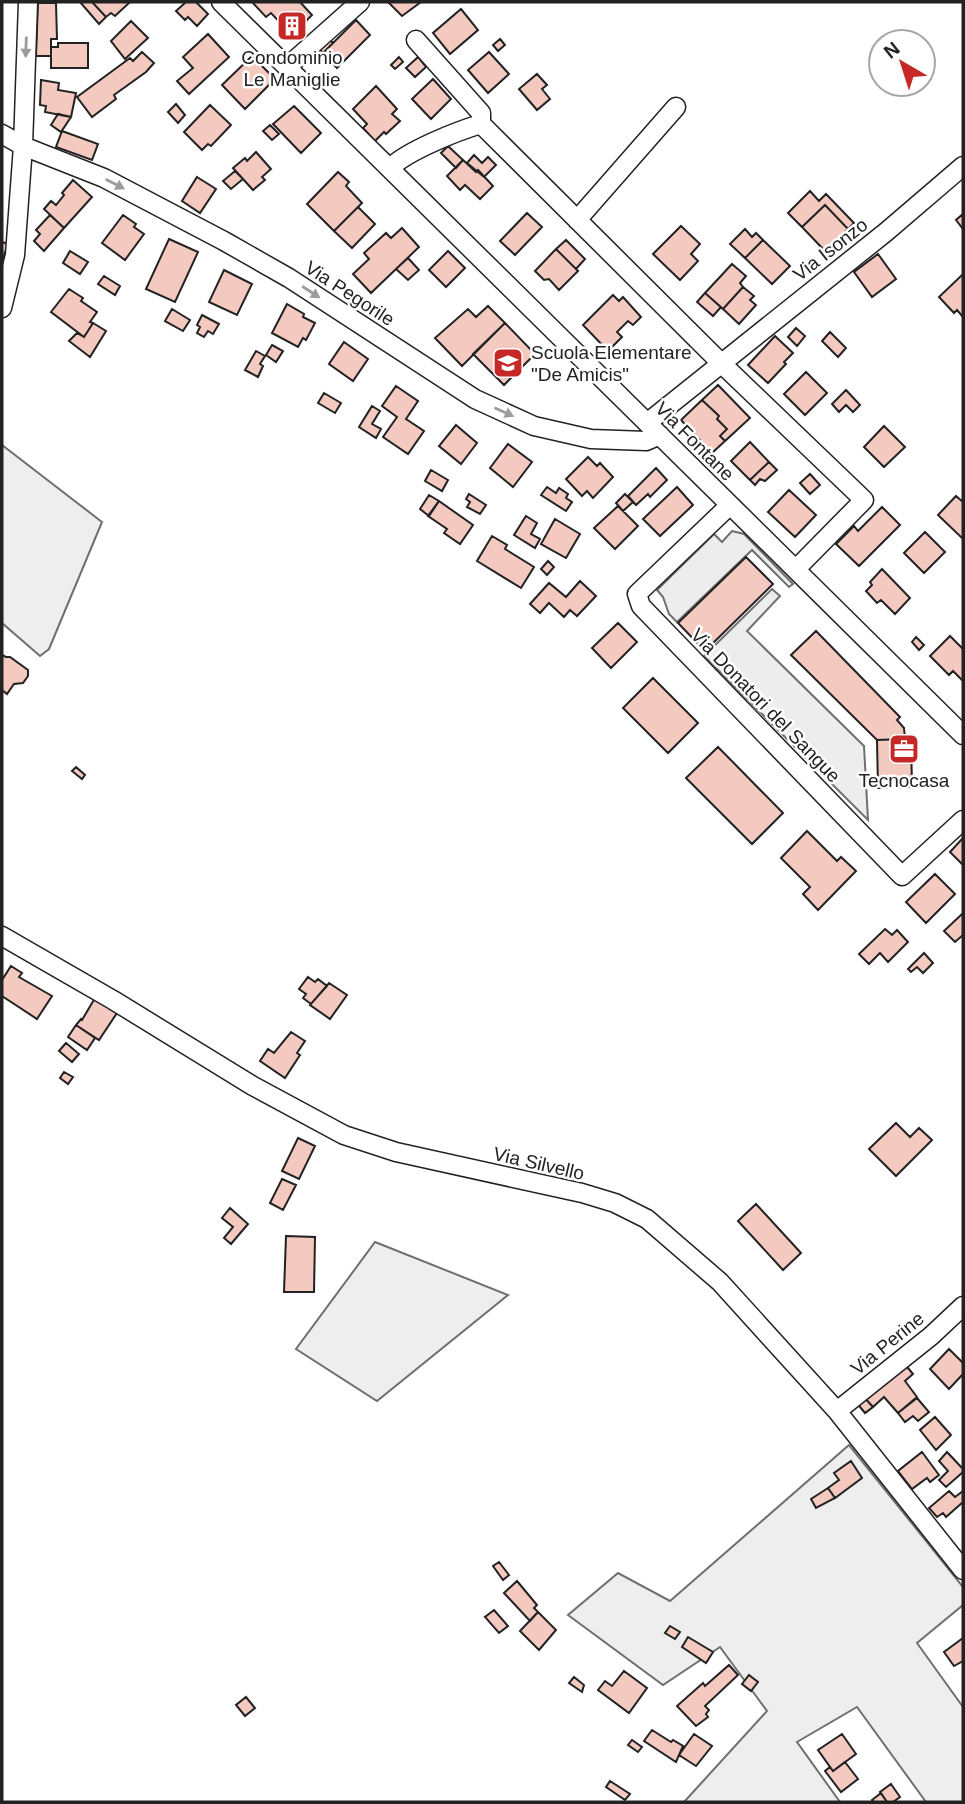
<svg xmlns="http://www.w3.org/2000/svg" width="965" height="1804" font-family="Helvetica,sans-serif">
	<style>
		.green { fill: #eee; stroke: #6f6f6f; stroke-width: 2 }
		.parking { fill: #ededed; stroke: #6f6f6f; stroke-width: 2 }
		.building { fill: #f3c9c0; stroke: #222; stroke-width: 2 }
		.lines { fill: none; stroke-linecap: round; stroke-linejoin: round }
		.minor-casing { stroke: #222; stroke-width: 21 }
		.minor { stroke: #fff; stroke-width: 18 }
		.oneway { fill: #9c9c9c }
		.labels { text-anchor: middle; stroke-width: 5; stroke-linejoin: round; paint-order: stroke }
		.poi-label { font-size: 19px; fill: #222; stroke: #fff }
		.street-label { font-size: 19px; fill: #222; stroke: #fff }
	</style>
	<rect width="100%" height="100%" fill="#fff"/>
	<path class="green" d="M2,445l100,77 -53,127 -9,7 -38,-33z
		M375,1242l133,53 -131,106 -81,-52z
		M849,1445l114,142v18l-46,38 46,64v95h-37l-69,-95 -60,35 43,60h-156l83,-91 -47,-64 -57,38 -95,-70 50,-42 52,28z"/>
	<path class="parking" d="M732,531l12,3 49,50 -4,3 -37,-37 -75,72 -8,-8 -6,-17 -6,-7 57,-56 8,8z
		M772,589l8,7 -33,35 117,115 4,74 -164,-164z"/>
	<path class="building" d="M80,2h12l14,15 -7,7z
		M92,2h38l-15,14 -4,-3 -5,4z
		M186,2h10l12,12 -11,12 -9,-9 -3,3 -9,-9z
		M252,2h48l12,13 -20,20 -21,-22 -5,4z
		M388,2h33l-19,14z
		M38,3h18l1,36h-6v17h-15z
		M461,9l17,21 -28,24 -17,-21z
		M356,20l14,15 -33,33 -14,-15z
		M131,21l17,17 -23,21 -14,-18z
		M208,34l21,23 -40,37 -12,-13 16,-13 -10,-11z
		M327,37l6,6 -10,10 -6,-6z
		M500,39l5,6 -7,6 -5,-6z
		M58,43h30v25h-37v-21h7z
		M142,52l12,11 -8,9 -32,23 2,4 -24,18 -15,-20 53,-39 3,3z
		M489,52l20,22 -21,19 -20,-23z
		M252,56l23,23 -30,30 -23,-24z
		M399,57l4,5 -8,7 -4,-4z
		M418,57l8,10 -11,10 -9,-9z
		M537,74l10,11 -5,4 8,10 -13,11 -18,-21z
		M433,79l18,20 -20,20 -19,-20z
		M41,80l18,3 -1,7 18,3 -5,24 -26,-5 1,-6 -6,-1z
		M376,86l21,23 -5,5 8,7 -14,13 -2,-2 -9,9 -12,-13 4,-4 -14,-15z
		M176,104l9,11 -7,8 -10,-11z
		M210,105l21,20 -20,21 -3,-2 -6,6 -18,-18z
		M294,106l27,27 -20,20 -28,-29z
		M58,114l13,3 -10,15 -10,-7z
		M270,125l9,9 -7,6 -9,-9z
		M62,131l36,13 -6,16 -36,-13z
		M448,146l15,14 -7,8 -15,-15z
		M256,152l15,17 -9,8 3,3 -12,10 -20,-22 12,-10 2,3z
		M474,155l8,8 6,-6 8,8 -12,12 -17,-14z
		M463,160l13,12 2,-2 15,16 -13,13 -15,-14 -5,5 -13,-14z
		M235,171l8,8 -12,10 -8,-8z
		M338,172l11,10 -3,4 16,17 -28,28 -27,-27z
		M197,177l19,12 -16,24 -18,-12z
		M73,180l19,17 -28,31 -20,-19 7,-8 5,4 8,-10 -2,-2z
		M810,191l9,10 7,-7 28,29 -6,6 -23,-24 -23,22 -14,-14z
		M825,205l23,24 -23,22 -23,-24z
		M358,207l17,17 -23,24 -18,-17z
		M527,213l15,14 -27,28 -15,-14z
		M963,214v15l-7,-9z
		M50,215l14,13 -20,23 -10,-10 6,-7 -4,-4z
		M123,215l13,9 -2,3 10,7 -19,26 -23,-17z
		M681,226l19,18 -9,10 7,7 -18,19 -27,-26z
		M402,228l17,19 -48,46 -18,-19 16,-15 -5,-6 22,-20 5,5z
		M745,229l7,8 4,-4 7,7 -18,18 -15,-14z
		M169,239l29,13 -23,50 -29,-13z
		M566,240l19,19 -9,10 -20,-20z
		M763,240l27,26 -18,18 -27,-26z
		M2,242l6,2 -6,17z
		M556,249l22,22 -19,19 -10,-11 -5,1 -9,-9z
		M70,251l18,11 -8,12 -17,-11z
		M448,251l17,17 -19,19 -17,-17z
		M878,254l18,25 -24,18 -18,-25z
		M408,258l11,12 -11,10 -12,-11z
		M732,264l14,12 -6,7 3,4 -20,22 -18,-16z
		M224,270l28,14 -15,31 -28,-13z
		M963,274v43l-6,-7 -3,3 -15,-16z
		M104,276l16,10 -5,9 -17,-11z
		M743,287l11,9 -4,4 6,5 -17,19 -16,-15z
		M69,289l14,9 -2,3 16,11 -7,10 3,1 -9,14 -33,-25z
		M705,293l16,14 -8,9 -16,-14z
		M613,295l6,6 4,-4 18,20 -8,8 -5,-4 -11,11 5,5 -14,14 -25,-26z
		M287,304l17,10 -1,3 12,6 -9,17 -3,-2 -5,9 -26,-14z
		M488,306l17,17 -43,43 -27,-28 33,-29 8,8z
		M172,309l18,11 -7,11 -18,-10z
		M202,315l17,9 -6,10 -5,-3 -4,6 -7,-4 3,-6 -3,-2z
		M93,323l13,8 -16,26 -21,-16 8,-8 7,4z
		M505,323l30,31 -31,31 -31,-31z
		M796,328l9,8 -8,10 -9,-9z
		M830,332l16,16 -8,9 -16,-16z
		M775,336l18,17 -9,9 2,2 -18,19 -20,-18z
		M344,342l24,17 -15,22 -24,-17z
		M272,345l11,6 -7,11 -10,-7z
		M256,351l9,5 -5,8 3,2 -5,11 -13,-7z
		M806,372l21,21 -22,22 -21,-21z
		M718,385l32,33 -25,23 -5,-5 7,-7 -10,-10 2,-3 -17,-16z
		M396,386l22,15 -12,18 18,12 -16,23 -25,-17 14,-20 -15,-11z
		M846,390l14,15 -7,7 -7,-7 -7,7 -7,-8z
		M324,393l17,10 -6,10 -17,-10z
		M702,400l17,16 -2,3 10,10 -7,7 5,5 -13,12 -31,-33z
		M372,406l8,5 -8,13 9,5 -5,9 -17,-11z
		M456,425l21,18 -16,21 -22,-18z
		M884,426l21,21 -21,20 -20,-20z
		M750,442l19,20 -19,18 -19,-19z
		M508,444l24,18 -19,25 -23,-19z
		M588,457l9,9 3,-3 13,14 -20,21 -6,-7 -5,5 -16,-17z
		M769,462l8,8 -12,11 -5,-2 -5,6 -5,-5z
		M656,468l11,12 -17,17 -2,-3 -12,11 -8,-9z
		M431,470l17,10 -6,11 -17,-10z
		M810,474l10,11 -10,9 -10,-11z
		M547,487l9,6 3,-5 9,6 -2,4 6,4 -6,9 -25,-16z
		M677,487l16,18 -33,31 -17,-17z
		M789,490l27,25 -21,22 -27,-25z
		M469,494l17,11 -6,9 -13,-7 3,-5 -4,-3z
		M625,494l8,8 -10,9 -7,-8z
		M429,495l10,6 -10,15 -9,-7z
		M956,496l7,6v37l-25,-24z
		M439,501l34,24 -13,19 -16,-11 3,-4 -19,-13z
		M618,506l20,20 -23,23 -21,-21z
		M882,507l18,18 -41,41 -23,-22 18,-18 4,5z
		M526,516l11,7 -6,11 9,5 -5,9 -21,-13z
		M555,519l25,15 -14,24 -25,-14z
		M925,532l20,20 -21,21 -20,-20z
		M492,536l15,9 -2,4 29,18 -13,21 -44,-27z
		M746,557l27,27 -68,67 -27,-28z
		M548,561l6,6 -7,8 -6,-6z
		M882,569l28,29 -15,16 -14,-14 -4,3 -11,-12 6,-6 -2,-3z
		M580,581l16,15 -19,20 -7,-6 -6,7 -15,-14 -9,10 -10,-9 19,-21 17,14z
		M618,623l19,19 -26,26 -19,-20z
		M816,631l84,86 -3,3 7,8 1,11 -28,1 -86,-85z
		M950,636l13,13v32l-10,-10 -4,4 -19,-19z
		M916,637l8,8 -5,5 -7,-8z
		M2,655l4,2h4l18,13v6l-5,7 -9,1 -7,10 -5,-4z
		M653,678l45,45 -30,30 -45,-45z
		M905,739h6l1,48 -34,1 -1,-48z
		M718,747l65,66 -31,31 -66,-66z
		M76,767l9,8 -3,4 -10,-8z
		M807,831l30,30 4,-4 15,14 -38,39 -15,-16 7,-7 -29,-29z
		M962,839l1,1v25l-13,-13z
		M935,874l20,20 -29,29 -20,-21z
		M963,913v22l-8,7 -11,-11z
		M885,929l7,6 5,-5 11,12 -20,20 -8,-9 -11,11 -10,-10z
		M924,953l9,10 -10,10 -6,-6 -6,5 -3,-3z
		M11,966l11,7 -3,4 33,19 -15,23 -35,-23v-16z
		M308,977l7,5 3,-3 9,7 -16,18 -8,-6 3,-4 -7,-5z
		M329,983l18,12 -17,24 -20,-14z
		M95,998l22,15 -18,27 -23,-15 5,-6 1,1z
		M76,1025l19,13 -8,12 -19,-13z
		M291,1032l14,9 -8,12 3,2 -15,23 -25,-17 8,-12 6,4z
		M66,1043l13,11 -7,8 -13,-11z
		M64,1072l9,5 -5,7 -8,-6z
		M896,1123l14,14 9,-9 13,12 -36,36 -27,-27z
		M298,1138l17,8 -16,33 -17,-8z
		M282,1179l14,6 -13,25 -13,-7z
		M756,1204l45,49 -18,17 -45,-49z
		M230,1208l18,16 -17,20 -7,-6 9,-11 -11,-9z
		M286,1236l29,1 -1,55h-30z
		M949,1349l14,14v11l-14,15 -19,-20z
		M903,1362l10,12 -8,7 12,16 -19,16 -14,-16 -11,10 -10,-11z
		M863,1396l10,11 -8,6 -9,-11z
		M917,1398l12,14 -11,9 -5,-5 -8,6 -7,-9z
		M935,1417l16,18 -15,15 -16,-20z
		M922,1452l17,23 -9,7 -3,-4 -15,11 -14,-18z
		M947,1452l16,17v3l-17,15 -7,-7 9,-9 -9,-10z
		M851,1461l11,17 -27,20 -7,-10 11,-8 -5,-7z
		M828,1488l7,10 -19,10 -5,-9z
		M949,1491l6,6 8,-6v11l-17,15 -3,-4 -6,4 -8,-9z
		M499,1562l10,13 -6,5 -10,-14z
		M517,1581l20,24 -3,3 4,4 -8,9 -26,-28z
		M494,1610l14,16 -9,7 -14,-16z
		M538,1612l18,18 -17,20 -19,-19z
		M670,1626l10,6 -5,7 -10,-6z
		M688,1637l25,15 -7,11 -24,-16z
		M963,1638v23l-9,5 -10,-14z
		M729,1665l9,10 -33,31 4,4 -3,4 2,3 -12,9 -19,-20 26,-23 2,3z
		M624,1671l23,17 -18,25 -31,-23 7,-9 7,5z
		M749,1675l9,7 -7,9 -9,-7z
		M574,1677l10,8 -2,7 -13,-9z
		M246,1697l9,11 -10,8 -9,-11z
		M652,1730l19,12 2,-2 10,6 -7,16 -32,-21z
		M694,1734l18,12 -16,20 -17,-11z
		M842,1734l14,20 -23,17 -15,-21z
		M632,1740l10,7 -4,5 -10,-7z
		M845,1762l13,17 -17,13 -16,-21 5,-4 3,4z
		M610,1781l20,13 -5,6 -19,-13z
		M891,1784l9,13 -7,5h-6l-7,-10z
		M881,1793l6,9h-13l-2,-2z"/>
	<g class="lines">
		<g class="minor-casing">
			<path id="minor" d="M221,2l742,733
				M416,40l65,73v11l240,239 143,137 -68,69
				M287,67l73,-65
				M2,134l21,12 81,32 120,63 65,37 186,121 59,27 57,13 55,2 14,-6
				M390,168c17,-17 67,-37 91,-44
				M577,220l99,-113
				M2,308l13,-53 8,-109 5,-144
				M647,423l239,-191 77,-66
				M730,505l-93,89 4,12 261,270 61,-56
				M2,936l111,64 140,86 91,49 52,17 186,41 33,10 32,16 73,63 117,129 126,159
				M837,1411l94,-75 32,-30"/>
		</g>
		<use href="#minor" class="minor"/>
	</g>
	<defs><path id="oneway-solid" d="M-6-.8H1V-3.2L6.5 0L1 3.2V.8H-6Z" transform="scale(1.75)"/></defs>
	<g class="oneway">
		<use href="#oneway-solid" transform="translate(26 47) rotate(92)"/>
		<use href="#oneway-solid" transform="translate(115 184) rotate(27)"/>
		<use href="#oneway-solid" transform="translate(311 292) rotate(33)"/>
		<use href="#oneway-solid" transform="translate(504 412) rotate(24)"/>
	</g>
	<defs>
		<g id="building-square" transform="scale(1.575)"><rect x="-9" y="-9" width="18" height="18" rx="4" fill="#c62828" stroke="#fff"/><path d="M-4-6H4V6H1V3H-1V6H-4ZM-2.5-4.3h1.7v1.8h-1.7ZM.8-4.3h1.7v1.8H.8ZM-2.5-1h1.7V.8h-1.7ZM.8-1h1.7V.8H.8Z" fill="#fff"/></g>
		<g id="school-square" transform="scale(1.575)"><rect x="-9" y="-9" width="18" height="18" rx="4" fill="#c62828" stroke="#fff"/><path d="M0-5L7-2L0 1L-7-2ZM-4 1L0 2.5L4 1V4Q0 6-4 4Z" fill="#fff"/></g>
		<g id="office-square" transform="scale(1.575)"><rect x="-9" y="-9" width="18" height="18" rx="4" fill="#c62828" stroke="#fff"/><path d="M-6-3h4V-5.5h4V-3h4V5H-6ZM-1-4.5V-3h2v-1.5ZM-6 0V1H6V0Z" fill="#fff"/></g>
	</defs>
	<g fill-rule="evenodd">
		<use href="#building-square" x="292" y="26"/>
		<use href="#school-square" x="508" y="363"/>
		<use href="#office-square" x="904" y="749"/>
	</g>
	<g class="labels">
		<g class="poi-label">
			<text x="292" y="64">Condominio<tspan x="292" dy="22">Le Maniglie</tspan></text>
			<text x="531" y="359" text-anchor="start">Scuola Elementare<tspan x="531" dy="22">"De Amicis"</tspan></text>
			<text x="904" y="787">Tecnocasa</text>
		</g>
		<g class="street-label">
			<text transform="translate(830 249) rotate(-38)" y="7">Via Isonzo</text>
			<text transform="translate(350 293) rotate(33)" y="7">Via Pegorile</text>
			<text transform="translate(695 441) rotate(45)" y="7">Via Fontane</text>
			<text transform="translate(766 705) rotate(46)" y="7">Via Donatori del Sangue</text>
			<text transform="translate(539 1163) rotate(13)" y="7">Via Silvello</text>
			<text transform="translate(887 1343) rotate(-39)" y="7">Via Perine</text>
		</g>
	</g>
	<rect width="965" height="1804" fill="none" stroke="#222222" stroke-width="7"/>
	<g transform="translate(902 63) rotate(321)"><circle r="33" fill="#ffffff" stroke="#a7a7a7" stroke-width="2"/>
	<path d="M0-5L12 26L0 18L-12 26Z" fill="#c62828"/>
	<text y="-10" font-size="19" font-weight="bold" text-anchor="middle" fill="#222222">N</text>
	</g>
</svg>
